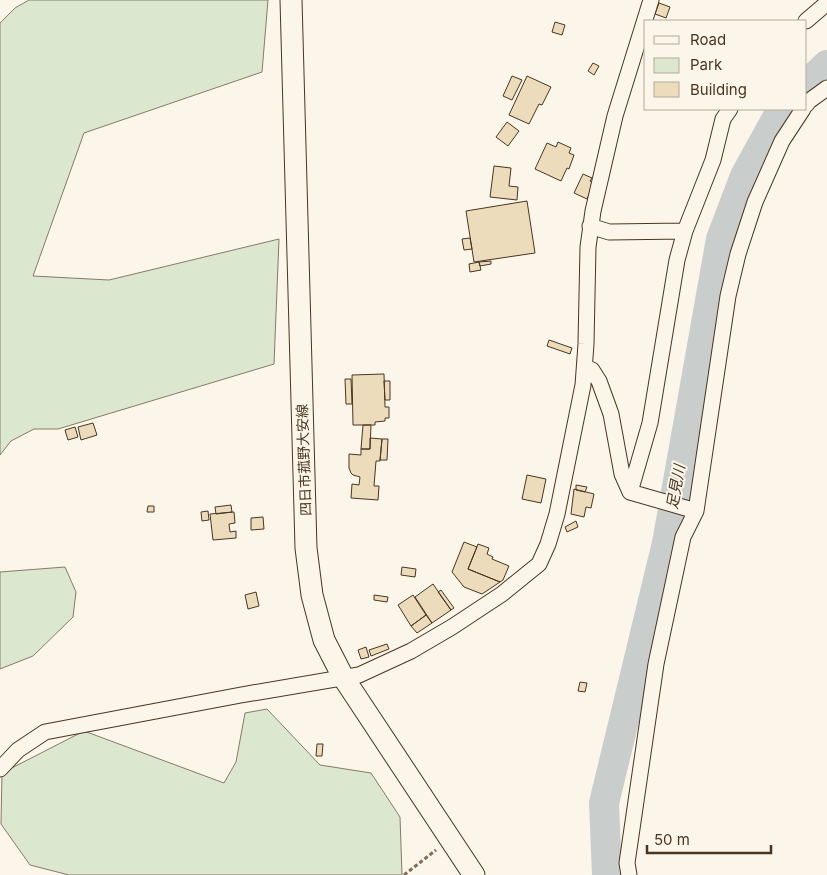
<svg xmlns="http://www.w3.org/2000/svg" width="827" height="875" font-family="Inter,'Noto Sans JP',sans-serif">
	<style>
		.green { fill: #dce7d0; stroke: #887966 }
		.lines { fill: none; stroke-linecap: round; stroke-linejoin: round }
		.river { stroke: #c9cecd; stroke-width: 30 }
		.building { fill: #ecdcbc; stroke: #4a3520 }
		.street-casing { stroke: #4a3520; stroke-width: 17 }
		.secondary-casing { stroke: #4a3520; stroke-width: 23 }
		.path { stroke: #7f6f5c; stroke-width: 3; stroke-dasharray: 4 2.5; stroke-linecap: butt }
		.street { stroke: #fbf6e9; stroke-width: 15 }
		.secondary { stroke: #fbf6e9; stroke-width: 21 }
		.labels { text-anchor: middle; stroke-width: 4; stroke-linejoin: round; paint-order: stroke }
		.street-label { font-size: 14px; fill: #4a3520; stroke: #fbf6e9 }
		.water-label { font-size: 15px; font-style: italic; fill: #4a3520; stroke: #fbf6e9 }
	</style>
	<rect width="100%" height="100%" fill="#fbf6e9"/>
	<path class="green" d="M29,0h239l-6,72 -178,61 -51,143 76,4 170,-41 -5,125 -216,65h-24l-23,12 -11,14v-432l15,-15z
		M65,567l11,25 -3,25 -40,39 -33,13v-97z
		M267,709l53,56 51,8 29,44 2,58h-333l-39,-10 -29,-41 1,-51 82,-42 140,52 12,-21 9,-49z"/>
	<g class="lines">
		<path class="river" d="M806,85l21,-20
			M607,875l-3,-72 63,-260 54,-304 24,-63 37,-67"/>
	</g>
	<path class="building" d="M659,3l11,4 -4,11 -11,-4z
		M555,22l10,3 -3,10 -10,-3z
		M593,63l6,3 -5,9 -6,-4z
		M512,76l10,4 -10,20 -9,-4z
		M527,76l24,11 -9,18 -3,-1 -10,20 -20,-9z
		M507,122l12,9 -11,15 -12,-9z
		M558,142l13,6 -2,5 5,2 -5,14 -2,-1 -6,13 -26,-12 12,-26 9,4z
		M494,166l17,2 -2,18 9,1 -1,13 -27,-3z
		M583,174l9,4 -2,3 4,2 -7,16 -13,-6z
		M527,201l8,52 -61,9 -8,-51z
		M470,238l2,11 -8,1 -2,-11z
		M491,261v3l-11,2 -1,-4z
		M479,262l2,8 -11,2 -1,-8z
		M549,340l23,8 -2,6 -23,-8z
		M384,374l1,33h4v11h-4v3l-10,1v3h-22l-1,-50z
		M345,379h6l1,25h-6z
		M384,381h6v19h-5z
		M93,423l4,12 -16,5 -3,-13z
		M363,425h8l-1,24h-9z
		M75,427l3,10 -10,3 -3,-10z
		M370,438l12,1 -2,22h-4l-2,25h5l-1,14 -27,-2 1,-14 7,1 1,-8 -7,-2 -2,-2 -2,-5v-14l12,1v-6h9z
		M382,439h6l-1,21h-7z
		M527,475l19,4 -5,24 -19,-4z
		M576,485l11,2 -2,5 -9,-2z
		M574,489l20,5 -3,14 -5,-1 -2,10 -13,-3z
		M231,505l1,7 -16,2 -1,-7z
		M148,506h6v6h-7z
		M208,511l1,9 -7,1 -1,-9z
		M234,512l1,11 -6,1 1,8 6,-1v7l-23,2 -3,-26z
		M263,517l1,12 -13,1v-12z
		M576,521l2,6 -11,5 -2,-5z
		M464,542l13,5 -9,22 32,13 -18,12 -18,-7 -12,-15z
		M478,544l11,4 -2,6 6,3 -1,2 17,7 -6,14 -3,2 -32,-13z
		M402,567l14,2 -1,8 -14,-2z
		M433,584l18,26 -19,13 -17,-26z
		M441,590l13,18 -3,2 -13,-18z
		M256,592l3,14 -11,3 -3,-14z
		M374,595l14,2 -1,5 -13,-2z
		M413,595l13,20 -15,11 -13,-21z
		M426,615l6,8 -15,10 -6,-7z
		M387,644l2,5 -18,7 -2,-6z
		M366,647l3,10 -8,2 -3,-9z
		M580,682l7,1 -2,9 -7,-1z
		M317,744h6l-1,12h-6z"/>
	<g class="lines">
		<g class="street-casing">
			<path id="street" d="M806,21l21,-18
				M806,105l3,-4 18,-13
				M590,226l19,6 76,-1
				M585,367l7,3 7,11 12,33 11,60 8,18
				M630,492l20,-69 27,-163 8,-29 28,-71 10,-41 7,-10
				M630,492l66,19
				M0,769l18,-19 27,-18 196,-37 118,-20 52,-24 41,-24 50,-33 37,-30 9,-20 9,-30 26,-129 3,-41 2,-97 5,-36 22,-95 36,-116
				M629,875l-2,-12 29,-199 27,-127 13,-26 32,-215 10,-42 17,-52 27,-61 21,-32"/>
		</g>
		<g class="secondary-casing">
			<path id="secondary" d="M291,0l15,548 6,47 12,45 19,37 131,198"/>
		</g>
		<path class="path" d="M404,875l32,-25"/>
		<use href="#street" class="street"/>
		<use href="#secondary" class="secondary"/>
	</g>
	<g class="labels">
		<g class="street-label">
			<text transform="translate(304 460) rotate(-92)" y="5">四日市菰野大安線</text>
		</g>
		<g class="water-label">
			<text transform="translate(676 487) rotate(-80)" y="5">足見川</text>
		</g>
	</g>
	<rect x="644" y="20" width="162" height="90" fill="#fbf6e9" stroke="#b4a999"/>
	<rect x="654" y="36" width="25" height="8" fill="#fbf6e9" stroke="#b4a999"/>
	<text x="690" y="45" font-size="15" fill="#4a3520">Road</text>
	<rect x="654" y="58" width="25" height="15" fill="#dce7d0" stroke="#b4a999"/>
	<text x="690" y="70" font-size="15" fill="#4a3520">Park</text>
	<rect x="654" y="82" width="25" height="15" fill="#ecdcbc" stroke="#b4a999"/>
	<text x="690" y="95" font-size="15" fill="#4a3520">Building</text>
	<path d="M647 845v8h124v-8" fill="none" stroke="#4a3520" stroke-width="2.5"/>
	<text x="654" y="845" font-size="15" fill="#4a3520" stroke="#fbf6e9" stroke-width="4" paint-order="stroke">50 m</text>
</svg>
